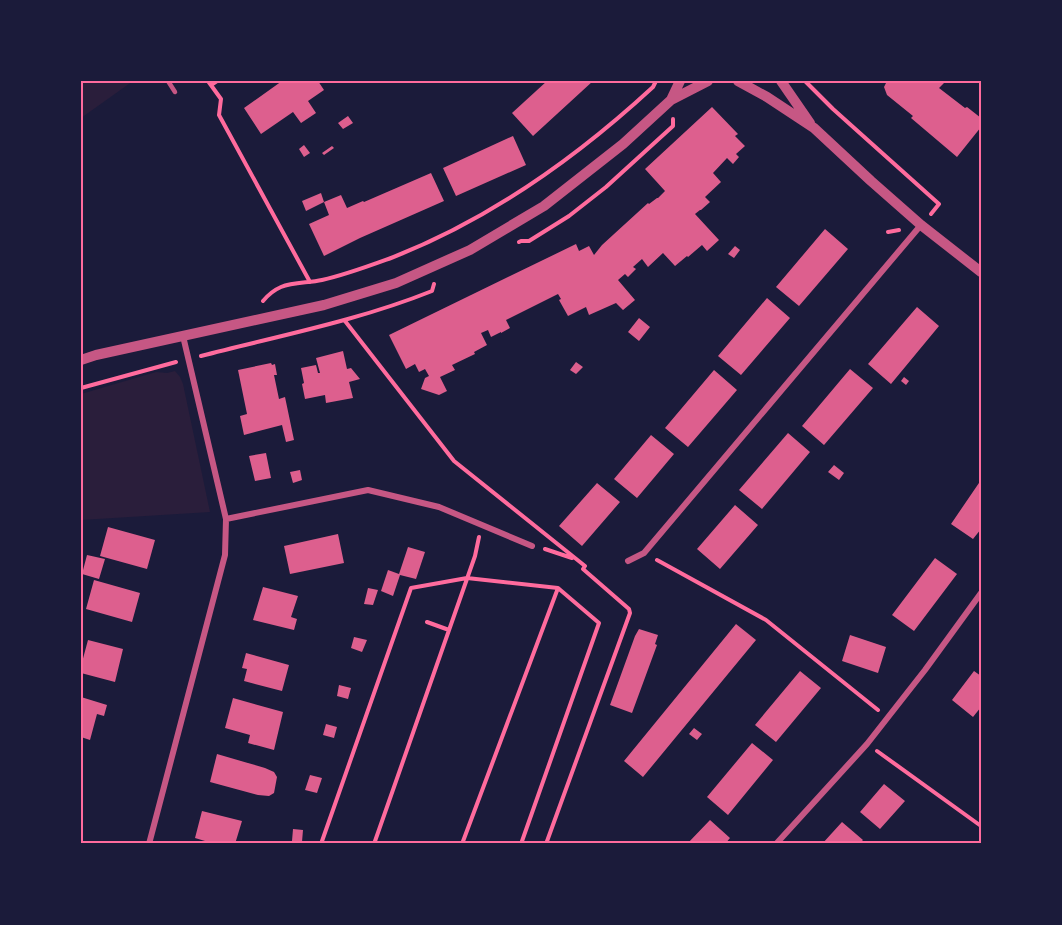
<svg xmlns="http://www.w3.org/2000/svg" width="1062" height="925" font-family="'Space Grotesk',sans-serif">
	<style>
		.green { fill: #2a1e3b }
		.building { fill: #dd5f8e }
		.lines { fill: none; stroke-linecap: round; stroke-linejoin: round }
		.path { stroke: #ff6b9d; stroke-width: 4 }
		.service { stroke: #c65784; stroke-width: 4.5 }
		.minor { stroke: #c65784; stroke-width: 6 }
		.tertiary { stroke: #c65784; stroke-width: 10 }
		.neatline { fill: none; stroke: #ff6b9d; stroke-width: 2 }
	</style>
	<rect width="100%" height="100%" fill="#1b1b3a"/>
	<path class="green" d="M81,81h52l-52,37z
		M175,371l5,6 3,7 27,128 -129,8v-126l75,-22 11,1z"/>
	<path class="building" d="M282,81h36l6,9 -16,11 8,12 -15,10 -8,-11 -32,22 -17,-26z
		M547,81h46l-60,55 -21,-23z
		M887,81h54l3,2 -5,5 26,20 2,-1 14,11v9l-24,30 -46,-39 2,-2 -26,-21 -3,-8z
		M712,107l26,27 -3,2 10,10 -9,8 3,3 -6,7 -6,-6 -14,15 8,9 -16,15 5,5 -9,8h-1l-5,4 24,26 -12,11 -5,-6 -14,12 -1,-1 -12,10 -12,-13 -15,14 -6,-8 -9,8 3,2 -8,8 -3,-3 -7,6 17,20 -12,10 -7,-7 -27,12 -3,-8 -18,9 -9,-16 2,-1 -3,-5 -52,26 4,8 -9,5v-1l-10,5 -3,-7 -7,3 6,12 -13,7 1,2 -23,11 3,5 -15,7 7,14 -8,4 -18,-6 4,-11 4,-2 -4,-7 -6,3 -4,-8 -9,5 -17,-34 187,-91 3,7 10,-5 5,9 8,-10 46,-42 1,1 8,-6h1l7,-7 -20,-22z
		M348,116l5,7 -10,6 -5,-6z
		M513,136l13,29 -70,31 -13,-28z
		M304,145l6,8 -6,4 -5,-8z
		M332,146l2,2 -10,7 -2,-2z
		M431,173l13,28 -84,37 -36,18 -15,-32 20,-9 -5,-13 17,-7 6,13 16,-7 1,1z
		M321,193l3,9 -18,9 -4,-10z
		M825,229l23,20 -49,57 -23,-19z
		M735,246l5,4 -6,8 -6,-4z
		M767,298l23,20 -49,57 -23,-19z
		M917,307l22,19 -48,58 -23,-20z
		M639,318l11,9 -11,14 -11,-9z
		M343,351l4,18 4,-1 9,11 -11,3 4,16 -27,5 -1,-8 -20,4 -3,-15 2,-1 -3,-15 15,-3 2,8h2l-4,-15z
		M576,362l7,5 -7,7 -6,-4z
		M271,363l1,2 3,-1 2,11h-3l5,24 6,-2 9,43 -8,2 -4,-17 -38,10 -4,-19 7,-2 -9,-44z
		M850,369l23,19 -49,57 -22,-19z
		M714,370l23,20 -49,57 -23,-19z
		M904,377l5,4 -3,4 -5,-4z
		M788,433l22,19 -48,57 -23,-19z
		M651,435l23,19 -37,44 -23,-19z
		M266,453l5,25 -16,3 -6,-25z
		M834,465l10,8 -5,7 -11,-8z
		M300,470l2,10 -9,3 -3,-11z
		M981,480v49l-8,10 -22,-15z
		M597,483l23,19 -38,44 -23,-20z
		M735,505l23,20 -38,44 -23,-20z
		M108,527l47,13 -8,29 -47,-13z
		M338,534l6,29 -54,11 -6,-28z
		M408,547l17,5 -9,27 -16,-4 -7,21 -12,-5 7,-21 11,4z
		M87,555l18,4 -6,20 -17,-5z
		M935,558l22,16 -43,57 -22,-16z
		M94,580l46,13 -8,29 -46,-13z
		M263,587l35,9 -7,21 6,2 -3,11 -41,-10z
		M368,588l10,2 -5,15 -9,-1z
		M736,624l20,16 -113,137 -19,-16z
		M639,629l19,6 -3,9 2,1 -25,68 -22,-8 25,-69z
		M850,635l36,12 -8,26 -36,-12z
		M354,637l13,3 -5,12 -11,-4z
		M88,640l35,9 -8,33 -34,-9v-7z
		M246,653l43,12 -7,26 -38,-10 3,-12 -5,-1z
		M800,671l21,17 -45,54 -21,-17z
		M974,671l7,5v31l-8,10 -21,-17z
		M339,685l12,3 -3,11 -11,-3z
		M81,697l26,8 -3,11 -7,-2 -7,26 -9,-3z
		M233,698l50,14 -9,38 -26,-7 2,-8 -25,-7z
		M326,724l11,3 -3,11 -11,-3z
		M694,728l8,6 -5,6 -8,-6z
		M752,743l21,17 -45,55 -21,-18z
		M217,754l48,14 9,4 3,5 -3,16 -5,3 -11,-1 -48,-13z
		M310,775l12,3 -5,15 -12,-3z
		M884,784l21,17 -25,28 -20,-17z
		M202,811l40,10 -7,23h-20l-20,-6z
		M710,820l20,18 -5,6h-38z
		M842,822l21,18 -4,4h-37z
		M293,829l10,1 -1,12 -10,-1z"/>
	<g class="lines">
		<path class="path" d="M208,81l13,18 -2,16 91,167
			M805,81l28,28 106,95 -8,10
			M211,85l6,-4
			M888,232l11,-2
			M519,242l2,-1h8l40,-25 37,-29 67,-61v-7
			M263,301c5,-6 11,-11 18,-14 12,-5 28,-4 41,-7 23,-5 47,-14 69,-22 98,-38 185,-100 262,-171l3,-6
			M345,321l109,140 131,105 -2,3 46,40 1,4 -84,231
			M201,356c77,-20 156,-35 231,-65l2,-7
			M81,388l95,-26
			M545,549l27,9
			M657,560l109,60 112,90
			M427,622l22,8
			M877,751l104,75
			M321,844l90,-256 56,-10 91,10 41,35 -78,221
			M374,844l101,-288 4,-19
			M462,844l96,-256"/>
		<path class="service" d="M168,81l7,11"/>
		<path class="minor" d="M226,519l142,-29 71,17 93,39
			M628,561l16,-8 277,-328
			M149,844l76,-289 1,-36 -43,-183
			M776,844l91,-100 58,-74 56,-77"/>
		<path class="tertiary" d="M738,81l29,16 47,31 57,53 50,44 60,47
			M781,81l29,42
			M671,100l9,-19
			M81,360l15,-5 228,-50 72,-22 74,-33 74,-44 79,-62 48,-44 37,-19"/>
	</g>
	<rect width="1062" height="925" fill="none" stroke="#1b1b3a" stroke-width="165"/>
	<rect x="82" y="82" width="898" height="760" class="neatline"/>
</svg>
